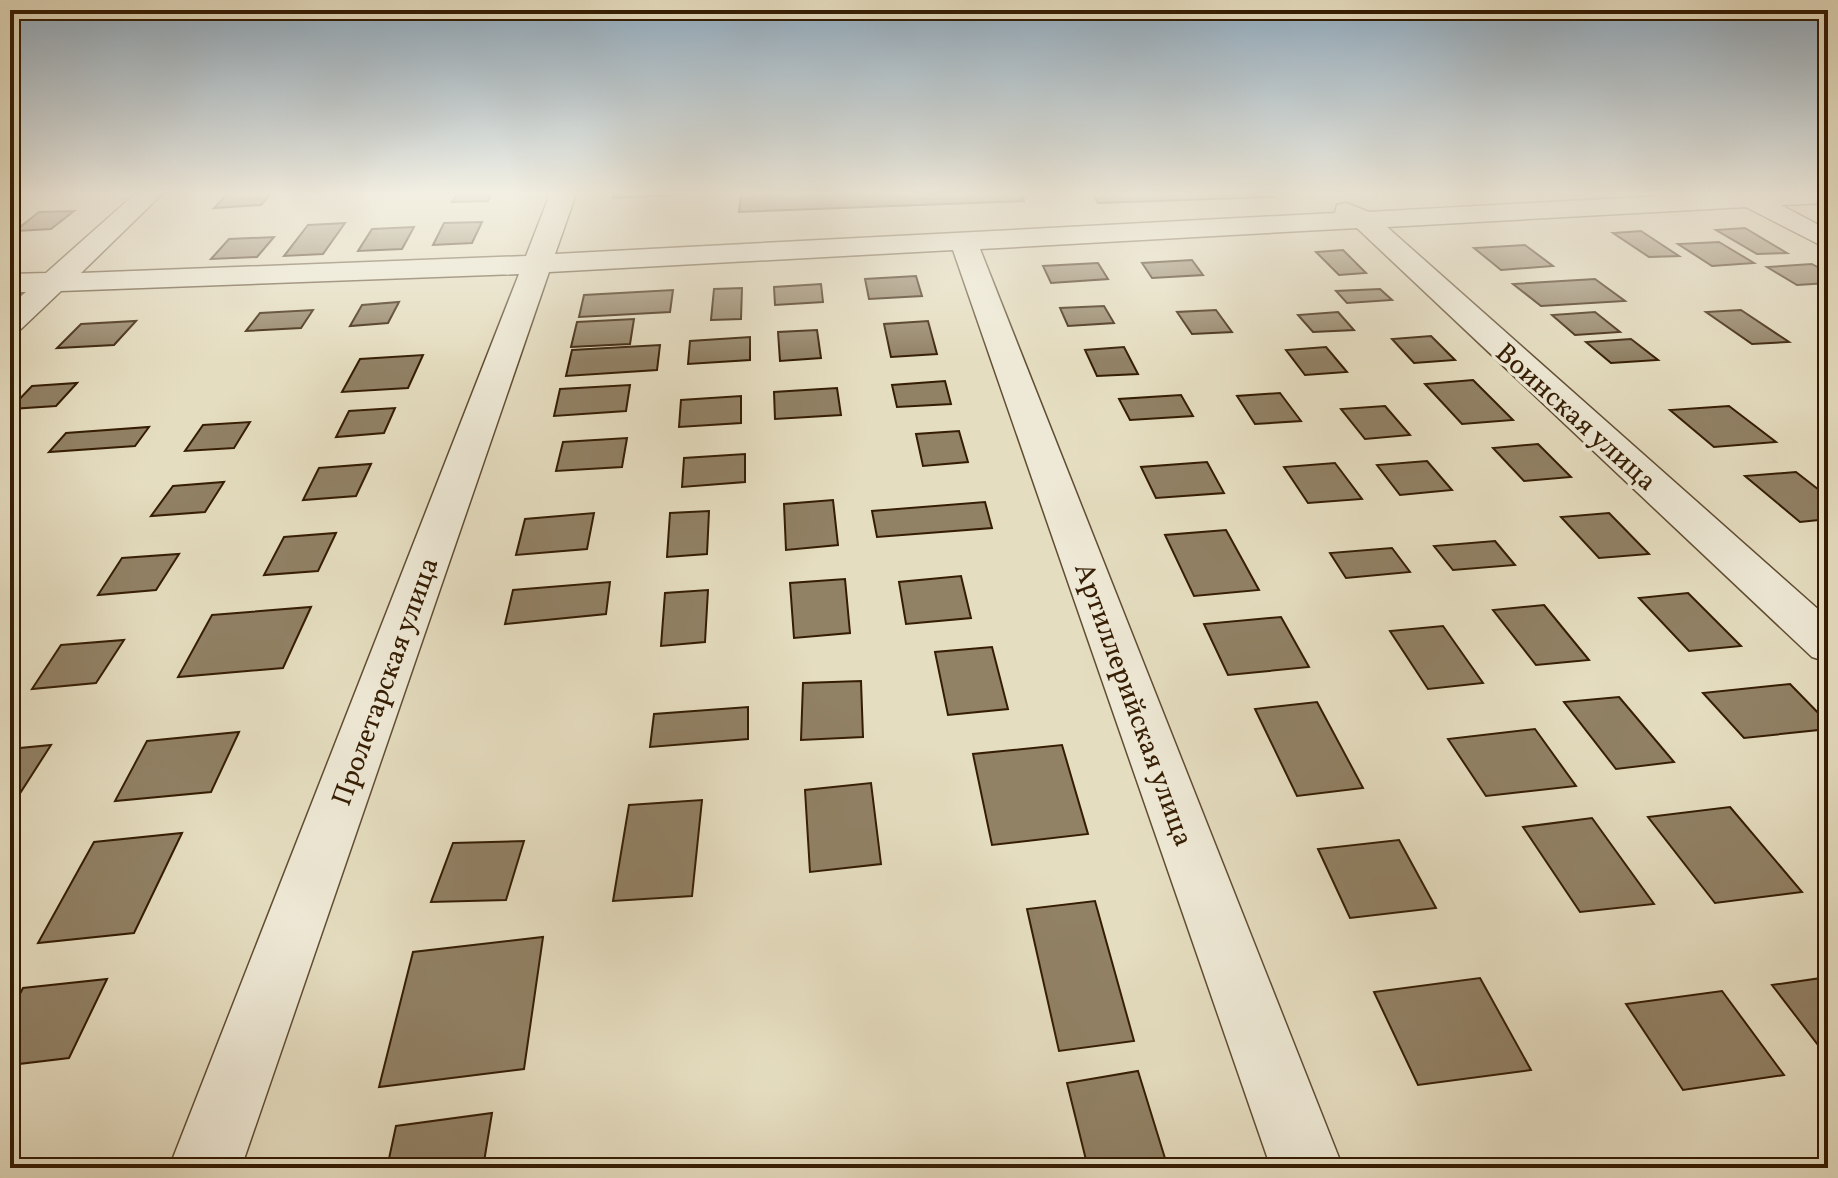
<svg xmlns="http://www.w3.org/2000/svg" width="1838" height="1178" font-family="Vollkorn,serif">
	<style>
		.building { fill: #918165; stroke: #351d03; stroke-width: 2 }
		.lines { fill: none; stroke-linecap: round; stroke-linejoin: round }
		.minor-casing { stroke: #614d32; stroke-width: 3 }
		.minor { fill: #eee9d6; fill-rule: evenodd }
		.labels { text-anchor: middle; stroke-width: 7; stroke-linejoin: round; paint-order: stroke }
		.street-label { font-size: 28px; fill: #351d03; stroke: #eee9d6 }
	</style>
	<rect width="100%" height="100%" fill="#e5ddc0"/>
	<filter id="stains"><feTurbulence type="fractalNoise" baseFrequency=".0025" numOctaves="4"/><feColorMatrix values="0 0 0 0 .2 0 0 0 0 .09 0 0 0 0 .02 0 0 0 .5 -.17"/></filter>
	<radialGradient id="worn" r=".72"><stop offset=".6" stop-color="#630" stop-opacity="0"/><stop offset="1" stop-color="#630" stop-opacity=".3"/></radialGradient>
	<path class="building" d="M227,194h44l-10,11 -47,3z
		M457,194h34l-3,7 -36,1z
		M614,194h86l-87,4z
		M1021,194l3,7 -285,11 2,-17z
		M1093,194h177l3,3 -175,6z
		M74,211l-23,18 -36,2 24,-19z
		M482,222l-10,21 -39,2 11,-22z
		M345,223l-22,31 -39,2 24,-31z
		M414,227l-12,22 -44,2 14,-22z
		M1745,228l42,25 -30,1 -41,-24z
		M1641,231l38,25 -30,1 -36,-24z
		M274,237l-17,20 -46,2 18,-20z
		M1719,242l35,21 -42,3 -34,-22z
		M1525,245l28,21 -52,4 -27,-22z
		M1343,250l23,23 -27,2 -23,-23z
		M1192,260l11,15 -51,3 -10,-15z
		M1098,263l10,16 -57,4 -8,-17z
		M1812,264l16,9v10l-31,2 -30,-18z
		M916,276l6,20 -53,3 -4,-20z
		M1595,279l30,22 -84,5 -28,-22z
		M821,284l2,18 -48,3 -1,-18z
		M742,288l-1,31 -30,1 3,-31z
		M1380,289l12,11 -45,3 -11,-12z
		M673,290l-3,22 -91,5 5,-22z
		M399,302l-11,21 -38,3 12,-21z
		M1104,306l10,17 -46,3 -8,-18z
		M313,310l-12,18 -55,3 14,-18z
		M1216,310l16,22 -40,2 -15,-22z
		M1741,310l48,32 -37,2 -46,-32z
		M1338,312l16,18 -41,2 -15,-17z
		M1595,312l25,20 -45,3 -23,-20z
		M634,319l-4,25 -59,3 6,-25z
		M136,321l-22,24 -57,3 24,-24z
		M928,321l9,33 -46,3 -7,-33z
		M817,330l4,28 -41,3 -2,-29z
		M1431,336l24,24 -41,3 -22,-24z
		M750,337v23l-62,4 2,-23z
		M1631,339l27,21 -47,3 -25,-21z
		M660,345l-3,25 -91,6 6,-26z
		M1124,347l14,27 -41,2 -12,-26z
		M1326,347l21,25 -42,3 -19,-25z
		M423,355l-15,33 -66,4 18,-33z
		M1473,380l40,40 -51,4 -37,-40z
		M945,381l6,23 -54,3 -5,-22z
		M77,383l-21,23 -46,3 22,-23z
		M630,385l-4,26 -72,5 6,-27z
		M837,388l4,27 -66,4 -1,-27z
		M1280,393l21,28 -46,3 -18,-28z
		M1181,395l12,21 -63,4 -11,-21z
		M741,396v27l-62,4 2,-27z
		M1385,406l25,29 -45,4 -24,-30z
		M1729,406l47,36 -62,5 -44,-37z
		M395,408l-11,25 -48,4 13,-26z
		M250,422l-16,26 -49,3 18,-26z
		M149,427l-14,19 -86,6 17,-19z
		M959,431l9,31 -45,4 -7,-32z
		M627,438l-5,29 -66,4 7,-29z
		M1538,444l33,33 -47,4 -31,-33z
		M745,454v28l-63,5 2,-29z
		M1427,461l25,29 -52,5 -23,-30z
		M1207,462l17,31 -68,5 -15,-31z
		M1335,463l27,36 -54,4 -24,-36z
		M371,464l-15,32 -53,4 16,-32z
		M1796,472l32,25v22l-28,3 -55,-46z
		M224,482l-19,30 -54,4 22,-30z
		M833,500l5,45 -52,5 -2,-46z
		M985,502l7,26 -115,9 -5,-26z
		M709,511l-2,43 -40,3 3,-44z
		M594,513l-7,36 -71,6 9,-36z
		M1609,513l40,41 -50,4 -38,-41z
		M1226,530l33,60 -65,6 -29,-61z
		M336,533l-18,38 -54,4 20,-38z
		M1495,541l20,24 -62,5 -19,-24z
		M1392,548l18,24 -64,6 -16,-25z
		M179,554l-23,36 -58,5 24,-37z
		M961,576l10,42 -65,6 -7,-42z
		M845,579l5,54 -56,5 -4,-55z
		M610,582l-4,32 -101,10 8,-34z
		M708,590l-3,52 -44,4 4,-53z
		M1688,593l53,53 -52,5 -50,-53z
		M1544,605l45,55 -53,5 -43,-55z
		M311,607l-28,61 -105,9 34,-62z
		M1281,617l28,50 -81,8 -24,-51z
		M1443,626l40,57 -55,6 -38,-58z
		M124,640l-28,43 -64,6 29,-44z
		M992,647l16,62 -60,6 -13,-63z
		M861,681l2,56 -62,3 2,-57z
		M1790,684l38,39v6l-84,9 -41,-45z
		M1619,697l55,65 -58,7 -52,-67z
		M1317,702l46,86 -66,8 -42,-87z
		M748,707v32l-98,8 4,-33z
		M1535,729l41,57 -90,10 -38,-57z
		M239,732l-28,60 -96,9 32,-60z
		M51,745l-34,53 -7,1v-50z
		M1062,745l26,89 -96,11 -19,-91z
		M871,783l10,81 -71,8 -5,-82z
		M702,800l-10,96 -79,5 16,-96z
		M1730,807l72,85 -87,11 -67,-86z
		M1592,818l62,86 -74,8 -57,-85z
		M182,833l-48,100 -96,10 56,-101z
		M1399,840l37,68 -86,10 -32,-69z
		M524,841l-18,59 -75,2 22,-59z
		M1095,901l39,140 -75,10 -32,-142z
		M543,937l-19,132 -145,18 34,-135z
		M1828,977v81l-56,-73z
		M1480,978l51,92 -113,15 -44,-93z
		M107,979l-38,79 -59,7v-52l13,-25z
		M1722,991l62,84 -101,15 -57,-86z
		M1138,1071l30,97h-80l-21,-85z
		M492,1113l-9,55h-96l9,-42z
		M50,1159l-4,9h-36v-5z"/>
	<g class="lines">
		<g class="minor-casing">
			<path id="minor" d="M135,194h27l-81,79 445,-17 24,-62h26l-21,60 780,-41 2,-8 9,-2 23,9 326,-18h133v9l-47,2 47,25v19l-82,-42 -359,20 441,391v44l-16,-5 -455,-429 -377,21 363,919h-72l-318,-918 -404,22 -308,896h-72l350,-894 -458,17 -40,38 -11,2v-26l16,-13h-16v-18l36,-1z"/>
		</g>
		<use href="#minor" class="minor"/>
	</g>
	<linearGradient id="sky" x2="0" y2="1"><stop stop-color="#8faabe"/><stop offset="0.54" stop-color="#f3f0e3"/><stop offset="1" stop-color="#f3f0e3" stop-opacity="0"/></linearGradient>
	<rect width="1838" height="359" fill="url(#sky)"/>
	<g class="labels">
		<g class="street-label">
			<text transform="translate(1577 416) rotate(42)" y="10">Воинская улица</text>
			<text transform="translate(384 681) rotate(-70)" y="10">Пролетарская улица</text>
			<text transform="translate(1135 704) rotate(70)" y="10">Артиллерийская улица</text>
		</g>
	</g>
	<rect width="1838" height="1178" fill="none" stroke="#e5ddc0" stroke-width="40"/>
	<rect x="12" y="12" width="1814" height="1154" fill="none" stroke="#351d03" stroke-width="4"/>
	<rect x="20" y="20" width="1798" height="1138" fill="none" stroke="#351d03" stroke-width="2"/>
	<rect width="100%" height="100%" filter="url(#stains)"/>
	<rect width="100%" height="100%" fill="url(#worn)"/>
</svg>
